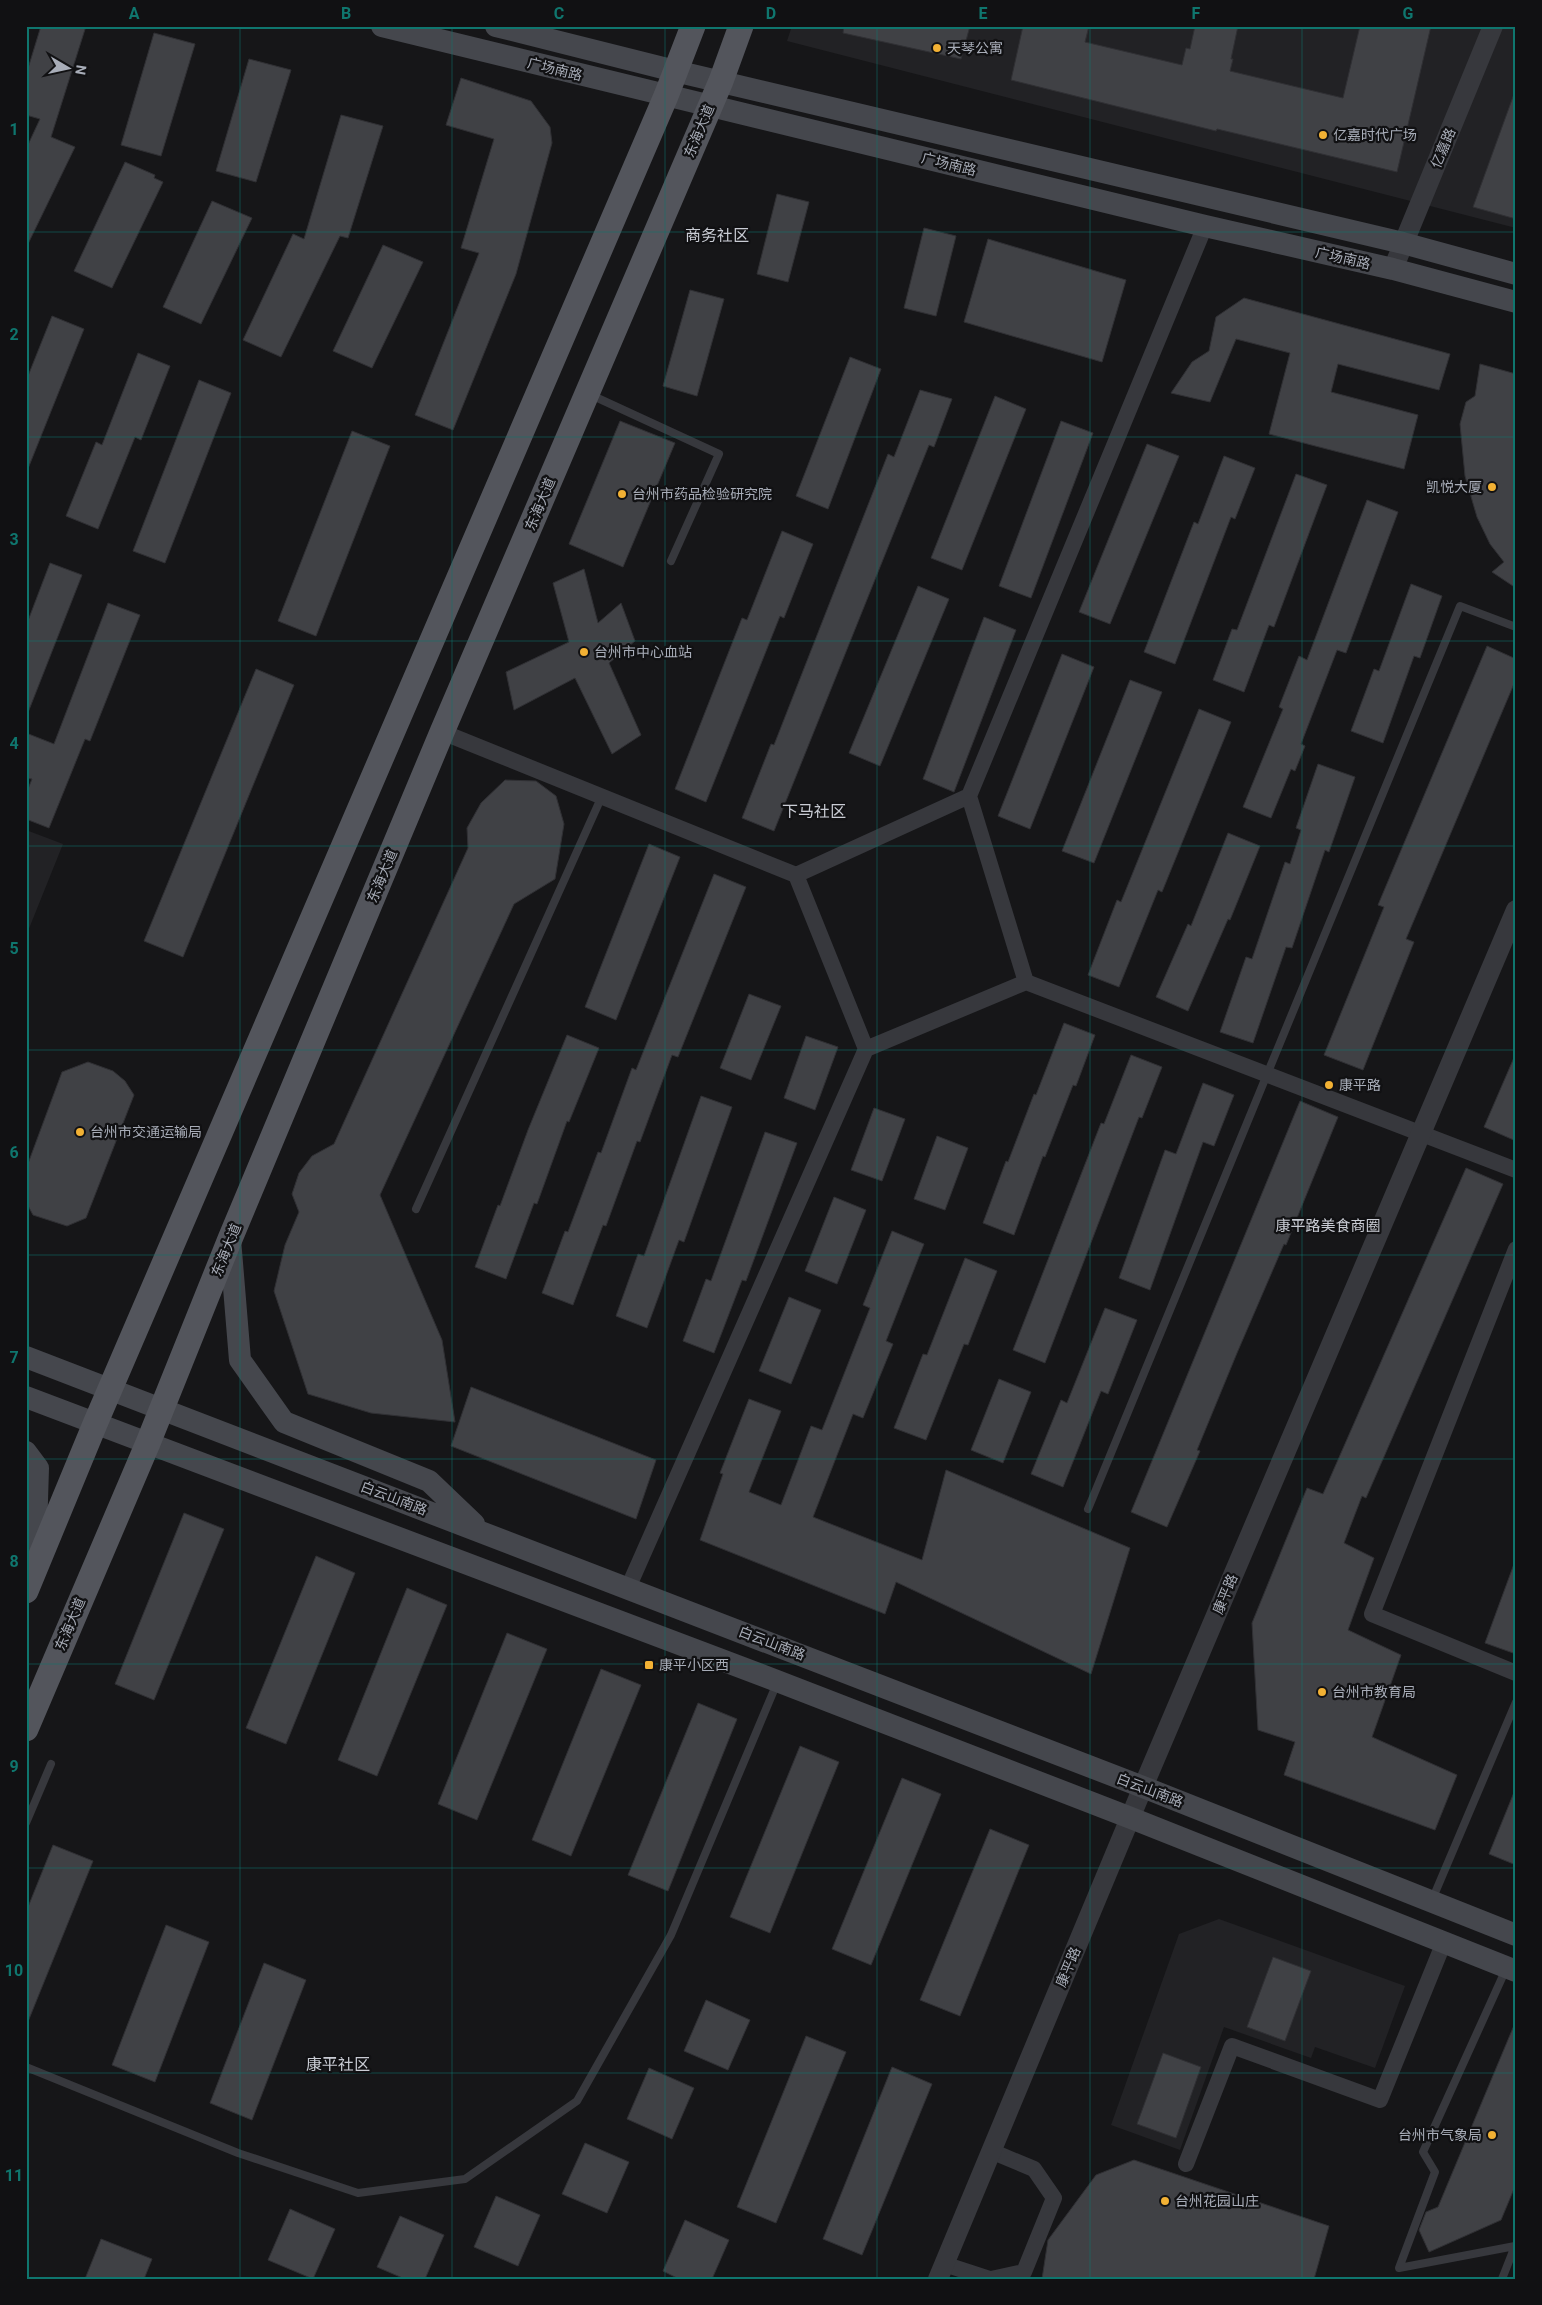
<svg xmlns="http://www.w3.org/2000/svg" width="1542" height="2305" font-family="Roboto,'Noto Sans SC',sans-serif">
	<style>
		.built { fill: #222225 }
		.building { fill: #404145; stroke: #303034 }
		.lines { fill: none; stroke-linecap: round; stroke-linejoin: round }
		.service { stroke: #37383d; stroke-width: 8 }
		.minor { stroke: #37383d; stroke-width: 16 }
		.tertiary { stroke: #37383d; stroke-width: 20 }
		.secondary { stroke: #45474d; stroke-width: 22 }
		.primary { stroke: #53555c; stroke-width: 25 }
		.grid { fill: none; stroke: #0f766e; stroke-width: 1; stroke-opacity: 0.55 }
		.poi-dot { fill: #f2b134; stroke: #111113; stroke-width: 2 }
		.labels { text-anchor: middle; stroke-width: 4.5; stroke-linejoin: round; paint-order: stroke }
		.poi-label { font-size: 14px; fill: #a8adb8; stroke: #111113; text-anchor: start }
		.street-label { font-size: 14px; fill: #a8adb8; stroke: #111113 }
		.neighbourhood-label { font-size: 15px; fill: #c9ccd4; stroke: #111113 }
		.quarter-label { font-size: 16px; fill: #c9ccd4; stroke: #111113 }
		.neatline { fill: none; stroke: #0f766e; stroke-width: 2 }
		.grid-label { font-size: 16px; text-anchor: middle; font-weight: bold; fill: #0f766e }
	</style>
	<rect width="100%" height="100%" fill="#161618"/>
	<path class="built" d="M792,26h724v202l-729,-187z
		M26,830l37,14 -37,92z
		M1219,1919l186,67 -30,82 -60,-21 -4,11 -87,-31 -44,123 -69,-25 68,-191z"/>
	<path class="building" d="M41,26h45l-35,111 24,10 -49,101v-99l14,-30 -14,-4v-40z
		M844,26h126l-9,33 -118,-26z
		M1023,26h66l-4,16 97,23 4,-17 4,1 5,-23h43l-7,33h2l-3,12 113,27 17,-72h71l-34,146 -180,-43 -1,2 -205,-51z
		M154,33l41,11 -34,112 -40,-11z
		M249,59l42,11 -35,112 -40,-11z
		M461,78l70,23 19,26 2,16 -36,131 -63,156 -38,-15 64,-162 -18,-5 33,-109 -48,-14z
		M1514,94h2v125l-43,-12z
		M341,115l42,11 -35,112 -8,-2 -59,121 -38,-17 50,-106 11,5z
		M125,162l30,13 -1,3 9,4 -51,106 -38,-17z
		M777,194l32,8 -21,80 -31,-8z
		M212,201l40,17 -51,106 -38,-17z
		M924,228l32,8 -20,80 -32,-8z
		M988,239l138,41 -24,82 -138,-40z
		M383,245l40,17 -51,106 -39,-17z
		M690,290l34,9 -27,97 -34,-10z
		M1244,298l206,56 -11,36 -101,-26 -7,28 87,23 -14,54 -135,-35 21,-81 -54,-14 -26,63 -39,-9 21,-31 17,-11 7,-34z
		M52,316l32,13 -57,142 -1,-90z
		M138,353l32,13 -29,74 -6,-3 -37,92 -32,-13 30,-74 6,3z
		M850,357l31,12 -53,140 -32,-13z
		M1480,364l36,10v214l-24,-16 12,-10 -14,-18 -13,-27 -12,-41 -5,-52 6,-22 9,-6z
		M199,380l32,13 -66,170 -32,-12z
		M920,390l32,9 -18,48 -5,-2 -155,386 -32,-13 29,-74 3,1 114,-291 6,3z
		M995,396l31,13 -64,161 -31,-12z
		M620,421l55,22 -52,124 -54,-23z
		M1061,421l32,12 -62,165 -32,-12z
		M352,431l38,15 -74,190 -38,-15z
		M1147,444l32,12 -69,168 -31,-12z
		M1224,456l31,12 -20,51 -4,-2 -56,147 -31,-12 50,-130 4,2z
		M1296,474l31,11 -53,142 -5,-2 -25,67 -31,-12 19,-51 5,1z
		M1367,500l31,12 -52,141 -9,-3 -36,94 4,2 -10,25 -4,-2 -20,49 -28,-11 40,-98 -4,-2 20,-51 8,4z
		M782,531l31,13 -29,74 -4,-2 -74,186 -31,-13 67,-171 5,2z
		M50,563l32,12 -55,140 -1,-89z
		M584,569l14,54 23,-20 14,38 -26,22 32,72 -29,19 -37,-76 -61,32 -8,-38 63,-30 -16,-59z
		M1411,584l31,12 -22,62 -6,-2 -31,87 -32,-12 23,-62 5,2z
		M918,586l31,13 -69,167 -31,-13z
		M108,603l32,12 -50,126 -5,-2 -36,89 -23,-9v-25l6,-15 -6,-1v-45l28,11z
		M984,617l32,13 -62,162 -31,-13z
		M1487,646l29,13v20l-110,260 8,3 -51,128 -39,-15 60,-148 -6,-2z
		M1062,654l32,13 -64,162 -32,-13z
		M256,669l38,16 -111,272 -39,-16z
		M1130,680l32,12 -68,171 -32,-12z
		M1199,709l32,13 -69,170 -4,-2 -39,97 -31,-12 29,-75 4,2z
		M1318,764l37,13 -26,75 -4,-2 -33,98 -6,-1 -33,96 -33,-11 26,-75 6,2 33,-97 5,2 11,-34 -5,-2z
		M505,780l31,1 20,15 8,28 -9,55 -41,25 -134,291 62,145 13,82 -84,-9 -63,-19 -34,-103 11,-46 14,-33 -7,-18 7,-21 13,-17 22,-12 134,-296 -1,-20 14,-25z
		M1228,833l32,13 -30,74 -2,-1 -40,92 -32,-14 32,-73 3,2z
		M649,844l31,13 -64,163 -31,-13z
		M714,874l32,13 -68,170 -6,-2 -32,87 -3,-1 -31,85 -3,-1 -30,80 -31,-12 23,-62 3,1 30,-80 3,1 31,-85 4,2z
		M749,994l32,12 -30,74 -31,-12z
		M1064,1023l31,12 -19,51 -3,-1 -28,72 -2,-1 -29,79 -31,-12 23,-62 2,1 26,-68 2,1z
		M567,1035l32,13 -30,74 -2,-1 -30,83 -3,-1 -28,76 -31,-12 23,-62 2,1 28,-76z
		M806,1036l32,11 -23,63 -31,-12z
		M1516,1053v88l-32,-14z
		M1131,1055l31,12 -20,51 -3,-1 -94,246 -32,-13 88,-227 3,1z
		M88,1062l25,9 12,10 9,14 -48,123 -19,8 -34,-11 -7,-13v-33l36,-97z
		M1203,1083l31,12 -20,51 -11,-4 -53,148 -31,-12 46,-128 11,4z
		M701,1096l31,11 -48,135 -5,-2 -32,88 -31,-12 22,-62 6,2z
		M1300,1101l38,16 -52,128 -2,-1 -47,109 -40,97 3,1 -33,76 -36,-15z
		M874,1108l31,11 -23,62 -31,-11z
		M765,1132l32,11 -51,138 -4,-1 -28,73 -31,-12 23,-62 5,2z
		M937,1136l31,12 -23,62 -31,-11z
		M1466,1168l37,16 -137,314 -4,-2 -18,47 30,15 -26,72 53,25 -29,82 85,38 -22,55 -151,-55 11,-33 -37,-12 -6,-107 55,-135 16,6z
		M834,1197l32,13 -29,74 -32,-13z
		M892,1231l32,13 -38,97 7,3 -30,74 -10,-4 -40,103 109,43 24,-90 184,78 -39,126 -195,-92 -11,32 -185,-74 23,-66 -3,-1 29,-74 32,12 -32,81 32,13 30,-79 11,4 48,-122 -7,-3z
		M965,1258l32,13 -29,74 -4,-1 -38,96 -32,-12 29,-74 4,1z
		M789,1297l32,13 -30,74 -32,-13z
		M1105,1308l32,12 -29,74 -7,-3 -38,96 -32,-13 30,-74 6,3z
		M999,1379l32,13 -28,71 -32,-13z
		M471,1387l185,73 -20,59 -185,-73z
		M184,1513l40,16 -70,171 -39,-16z
		M316,1556l39,17 -69,171 -40,-16z
		M1514,1564h2v90l-31,-11z
		M407,1588l40,17 -70,171 -39,-16z
		M507,1633l40,16 -70,171 -39,-16z
		M601,1669l40,16 -70,171 -39,-16z
		M698,1703l39,16 -69,172 -40,-16z
		M800,1746l39,16 -69,171 -40,-16z
		M902,1778l39,16 -70,171 -39,-16z
		M1515,1790h1v75l-27,-11z
		M990,1829l39,16 -69,171 -40,-16z
		M53,1845l40,16 -66,163 -1,-112z
		M166,1925l43,17 -54,140 -43,-17z
		M1273,1957l38,14 -26,70 -38,-14z
		M264,1963l42,17 -54,140 -42,-17z
		M706,2000l44,20 -22,50 -44,-19z
		M1515,2023l1,161 -15,36 -72,32 -10,-22 7,-18 12,-5z
		M806,2036l40,16 -70,171 -39,-16z
		M1163,2053l38,14 -25,71 -39,-14z
		M892,2067l40,17 -70,171 -39,-16z
		M649,2068l45,20 -22,51 -45,-20z
		M585,2143l44,19 -22,51 -45,-19z
		M1134,2160l195,66 -15,53h-272l6,-39 48,-65z
		M496,2196l44,19 -22,51 -44,-19z
		M290,2209l45,20 -22,50 -45,-19z
		M400,2216l44,19 -19,44h-20l-28,-12z
		M685,2220l44,20 -17,39h-33l-16,-8z
		M101,2239l51,20 -8,20h-59z"/>
	<g class="lines">
		<path class="service" d="M591,395l128,59 -48,107
			M416,1209l186,-413
			M1088,1509l372,-903 56,21
			M26,1823l25,-59
			M1432,1900l84,-198
			M26,2067l212,86 120,40 107,-14 112,-78 94,-166 106,-252
			M1502,2279l13,-33 -116,22 36,-96 -12,-20 83,-183"/>
		<path class="minor" d="M442,732l354,143
			M969,796l236,-570
			M1026,982l-57,-186 -173,79 70,174 160,-67 490,188
			M1516,1249l-144,365 144,59
			M628,1588l238,-539
			M1186,2164l46,-118 148,54 64,-158
			M944,2264l46,15
			M991,2279l33,-7 30,-74 -20,-29 -43,-18"/>
		<path class="tertiary" d="M1393,269l100,-243
			M938,2279l205,-492 373,-877"/>
		<path class="secondary" d="M382,26l823,200 188,43 123,33
			M496,26l179,45 728,172 113,31
			M230,1239l10,121 44,62 145,59 45,43
			M26,1357l1117,430 373,148
			M26,1397l751,284 354,137 385,153
			M26,1452l12,16 -3,97"/>
		<path class="primary" d="M26,1591l69,-167 571,-1328 27,-70
			M26,1729l122,-286 82,-204 212,-507 279,-651 20,-55"/>
	</g>
	<path class="grid" d="M240,26v2253M452,26v2253M665,26v2253M877,26v2253M1090,26v2253M1302,26v2253M26,232h1490M26,437h1490M26,641h1490M26,846h1490M26,1050h1490M26,1255h1490M26,1459h1490M26,1664h1490M26,1868h1490M26,2073h1490"/>
	<g class="poi-dot">
		<circle cx="937" cy="48" r="5"/>
		<circle cx="1323" cy="135" r="5"/>
		<circle cx="1492" cy="487" r="5"/>
		<circle cx="622" cy="494" r="5"/>
		<circle cx="584" cy="652" r="5"/>
		<circle cx="1329" cy="1085" r="5"/>
		<circle cx="80" cy="1132" r="5"/>
		<rect x="644" y="1660" width="10" height="10" rx="2.5"/>
		<circle cx="1322" cy="1692" r="5"/>
		<circle cx="1492" cy="2135" r="5"/>
		<circle cx="1165" cy="2201" r="5"/>
	</g>
	<g class="labels">
		<g class="poi-label">
			<text x="947" y="53">天琴公寓</text>
			<text x="1333" y="140">亿嘉时代广场</text>
			<text x="1482" y="492" text-anchor="end">凯悦大厦</text>
			<text x="632" y="499">台州市药品检验研究院</text>
			<text x="594" y="657">台州市中心血站</text>
			<text x="1339" y="1090">康平路</text>
			<text x="90" y="1137">台州市交通运输局</text>
			<text x="659" y="1670">康平小区西</text>
			<text x="1332" y="1697">台州市教育局</text>
			<text x="1482" y="2140" text-anchor="end">台州市气象局</text>
			<text x="1175" y="2206">台州花园山庄</text>
		</g>
		<g class="street-label">
			<text transform="translate(555 69) rotate(14)" y="5">广场南路</text>
			<text transform="translate(699 131) rotate(-67)" y="5">东海大道</text>
			<text transform="translate(1443 148) rotate(-67)" y="5">亿嘉路</text>
			<text transform="translate(949 164) rotate(14)" y="5">广场南路</text>
			<text transform="translate(1343 258) rotate(13)" y="5">广场南路</text>
			<text transform="translate(540 504) rotate(-67)" y="5">东海大道</text>
			<text transform="translate(382 876) rotate(-67)" y="5">东海大道</text>
			<text transform="translate(226 1250) rotate(-68)" y="5">东海大道</text>
			<text transform="translate(394 1498) rotate(21)" y="5">白云山南路</text>
			<text transform="translate(1225 1594) rotate(-67)" y="5">康平路</text>
			<text transform="translate(70 1624) rotate(-67)" y="5">东海大道</text>
			<text transform="translate(772 1643) rotate(21)" y="5">白云山南路</text>
			<text transform="translate(1150 1790) rotate(21)" y="5">白云山南路</text>
			<text transform="translate(1068 1967) rotate(-67)" y="5">康平路</text>
		</g>
		<g class="neighbourhood-label">
			<text x="1328" y="1231">康平路美食商圈</text>
		</g>
		<g class="quarter-label">
			<text x="717" y="241">商务社区</text>
			<text x="814" y="817">下马社区</text>
			<text x="338" y="2070">康平社区</text>
		</g>
	</g>
	<rect width="1542" height="2305" fill="none" stroke="#111113" stroke-width="55"/>
	<g transform="translate(68 68) rotate(99)" stroke="#111113" stroke-width="4" paint-order="stroke">
	<path d="M0-4L9 19L0 12L-9 19Z" fill="#a8adb8"/>
	<text y="-8" font-size="14" font-weight="bold" text-anchor="middle" fill="#a8adb8">N</text>
	</g>
	<rect x="28" y="28" width="1486" height="2250" class="neatline"/>
	<g class="grid-label">
		<text x="134" y="19">A</text>
		<text x="346" y="19">B</text>
		<text x="559" y="19">C</text>
		<text x="771" y="19">D</text>
		<text x="983" y="19">E</text>
		<text x="1196" y="19">F</text>
		<text x="1408" y="19">G</text>
		<text x="14" y="135">1</text>
		<text x="14" y="340">2</text>
		<text x="14" y="545">3</text>
		<text x="14" y="749">4</text>
		<text x="14" y="954">5</text>
		<text x="14" y="1158">6</text>
		<text x="14" y="1363">7</text>
		<text x="14" y="1567">8</text>
		<text x="14" y="1772">9</text>
		<text x="14" y="1976">10</text>
		<text x="14" y="2181">11</text>
	</g>
</svg>
